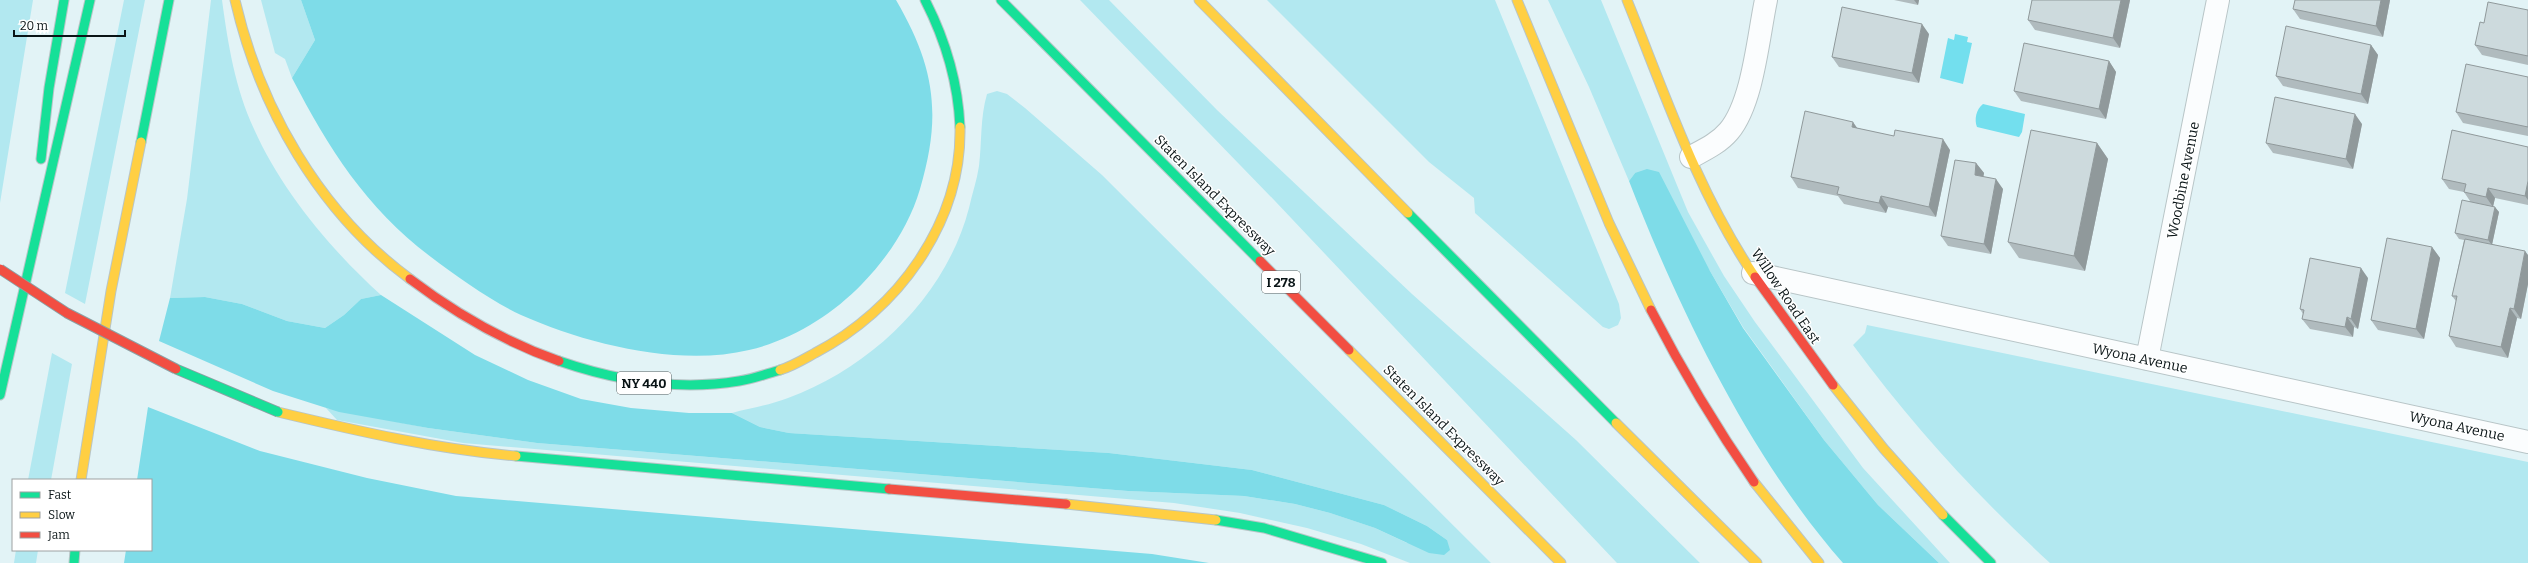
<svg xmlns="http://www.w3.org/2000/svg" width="2528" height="563" font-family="Bitter,serif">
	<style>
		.green { fill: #b2e8f0 }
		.forest { fill: #7edce8 }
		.water { fill: #73dfee }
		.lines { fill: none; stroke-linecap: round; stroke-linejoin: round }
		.street-casing { stroke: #b8c5c7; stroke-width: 24 }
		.fast-casing { stroke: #b8c5c7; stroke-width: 11 }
		.slow-casing { stroke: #b8c5c7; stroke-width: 11 }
		.jam-casing { stroke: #b8c5c7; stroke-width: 11 }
		.street { stroke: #fbfdfe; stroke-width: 22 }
		.fast { stroke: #16e098; stroke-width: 9 }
		.slow { stroke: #ffcf43; stroke-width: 9 }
		.jam { stroke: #f24e42; stroke-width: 9 }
		.fast-bridge-casing { stroke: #8ca0a4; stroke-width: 11; stroke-linecap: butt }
		.jam-bridge-casing { stroke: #8ca0a4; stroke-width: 11; stroke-linecap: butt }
		.fast-bridge { stroke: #16e098; stroke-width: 9 }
		.jam-bridge { stroke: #f24e42; stroke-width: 9 }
		.wall { fill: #b0bbbe }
		.shaded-wall { fill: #90999b }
		.building { fill: #cddadd; stroke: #90999b }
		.labels { text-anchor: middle; stroke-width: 3; stroke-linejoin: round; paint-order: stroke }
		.shield { fill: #fff; stroke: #535a5c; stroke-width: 1 }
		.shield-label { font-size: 13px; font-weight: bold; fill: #091416 }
		.street-label { font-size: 14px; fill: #091416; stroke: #fff }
	</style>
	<rect width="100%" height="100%" fill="#e2f3f6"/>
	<path class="green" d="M0,0h33l-33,203z
		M124,0h21l-60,304 -20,-11z
		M211,0h11c6,44 13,88 32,129 27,61 78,122 127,166l-20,4 -17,16 -19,13 -38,-7 -45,-17 -37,-7 -35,1 17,-99z
		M261,0h40l14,40 -23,38 -7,-19 -10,-6z
		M1080,0h29l108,110 195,184 164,146 124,123h-83l-342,-362z
		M1267,0h228l124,304 2,14 -3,7 -9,4 -6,-2 -128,-114 -1,-15 -45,-36z
		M1548,0h53l87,212 36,64 31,46 108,146 87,95h-11l-61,-58 -54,-65 -81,-113 -33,-56 -75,-98 -6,8 -40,-94z
		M997,91l10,3 18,14 77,67 389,388h-81l-49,-19 -54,-16 -67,-15 -66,-10 -711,-60 -126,-23 -11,-12 102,20 109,15 591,48 116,5 51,8 35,9 45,15 32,15 40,-3 -20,-14 -43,-21 -132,-35 -143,-17 -320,-20 -29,-6 -28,-14c19,-5 38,-8 56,-15 84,-31 158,-102 181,-190 3,-14 8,-28 10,-42 3,-24 1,-48 8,-72z
		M1867,325l661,137v101h-478c-75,-69 -137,-137 -197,-218l12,-12z
		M52,353l20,11 -21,116h-23z
		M16,550h22l-2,13h-22z"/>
	<path class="forest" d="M301,0h595c39,67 46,115 24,189 -11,37 -32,68 -58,95 -30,31 -70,56 -113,66 -70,17 -163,-6 -228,-35 -28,-13 -65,-39 -90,-58 -65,-49 -102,-108 -139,-179l23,-38z
		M1647,169l12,3 51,99 33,57 81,112 54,65 61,58h-96c-91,-103 -164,-253 -214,-382l6,-8z
		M381,295l94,60 53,25 53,19 50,9 58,5h43l28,14 29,6 320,20 143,17 132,35 43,21 20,14 3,10 -6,5 -15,-2 -54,-25 -45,-15 -35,-9 -51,-8 -116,-5 -591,-48 -109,-15 -89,-16 -66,-21 -114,-50 11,-43 35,-1 37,7 45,17 38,7 19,-13 17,-16z
		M148,407l112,44 107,27 89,18 696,58 57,9h-1085l2,-13h25v-70h-14z"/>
	<path class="water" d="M1955,34l13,3 -1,5 5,1 -9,41 -23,-6 8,-40 6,2z
		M1983,104l42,10 -3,18 -3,5 -42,-10c-3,-7 -1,-18 6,-23z"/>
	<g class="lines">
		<g class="street-casing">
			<path id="street" d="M1691,157c13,-7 28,-14 38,-26 24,-29 29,-93 37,-131
				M1753,273l775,169
				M2147,359l71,-359"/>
		</g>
		<g class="fast-casing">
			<path id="fast" d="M925,0c21,41 33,81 35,127
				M1001,0l259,261
				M141,142l28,-142
				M41,159l8,-71 15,-88
				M1408,213l208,210
				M559,361c58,20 119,30 180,20 14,-2 27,-7 41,-11
				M0,395l90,-395
				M516,456l373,33
				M1943,515l48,48
				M1216,520l48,8 118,35
				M74,563l1,-13"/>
		</g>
		<g class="slow-casing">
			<path id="slow" d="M235,0c25,108 84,212 175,279
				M1199,0l209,213
				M1517,0l92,223 42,87
				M1627,0c38,94 71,193 128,277
				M1349,350l212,213
				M780,370c13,-4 24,-11 35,-17 82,-42 147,-130 145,-226
				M1833,385l51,64 59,66
				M278,412c79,19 157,37 238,44
				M1616,423l141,140
				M81,480l30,-189 30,-149
				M1754,482l65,81
				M1066,504l150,16"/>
		</g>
		<g class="jam-casing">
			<path id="jam" d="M1260,261l89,89
				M1755,277l78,108
				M410,279c45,34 95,63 149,82
				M1651,310c31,60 65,117 103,172
				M889,489l177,15"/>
		</g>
		<use href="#street" class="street"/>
		<use href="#fast" class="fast"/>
		<use href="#slow" class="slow"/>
		<use href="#jam" class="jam"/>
		<g class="fast-bridge-casing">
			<path id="fast-bridge" d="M176,369l102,43"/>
		</g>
		<g class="jam-bridge-casing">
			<path id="jam-bridge" d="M0,269l67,44 109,56"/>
		</g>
		<use href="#fast-bridge" class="fast-bridge"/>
		<use href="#jam-bridge" class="jam-bridge"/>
	</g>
	<path class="wall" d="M1894,0h25l-1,5z
		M2032,0h98l-10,48 -85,-18 -7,-10z
		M2390,0l-7,37 -83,-18 -7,-10z
		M2528,10v55l-46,-10 -7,-10z
		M1929,34l-10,49 -80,-16 -7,-10z
		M2371,45l7,10 -10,49 -85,-18 -7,-10z
		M2109,61l7,11 -10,47 -85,-18 -7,-10z
		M2528,77v59l-65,-13 -7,-11z
		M2362,124l-9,45 -80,-16 -7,-10z
		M1857,128l93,22 -14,67 -48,-10 -2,6 -42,-9 -6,-8 -40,-8 -7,-11z
		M2097,143l11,16 -23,112 -66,-13 -11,-16z
		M2528,147v58l-33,-7 -2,8 6,6 -7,32 36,11v29l-7,35 -4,-1 -9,40 -52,-11 -7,-11 7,-35 -4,-5 12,-56 -5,-1 -4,-6 15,-32 -6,-9 -15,-3 -7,-10z
		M1976,163l8,10 -1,4 20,12 -12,65 -43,-8 -7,-10z
		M2432,247l8,11 -16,81 -46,-9 -7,-10z
		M2368,278l-10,51 -4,-2 -1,10 -43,-8 -8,-10 1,-5 -3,-5z"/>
	<path class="shaded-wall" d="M1914,0h5l-1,5z
		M2121,0h9l-10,48 -7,-10z
		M2381,0h9l-7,37 -7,-11z
		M1922,24l7,10 -10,49 -7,-10z
		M2371,45l7,10 -10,49 -7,-10z
		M2109,61l7,11 -10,47 -7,-10z
		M2355,114l7,10 -9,45 -7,-10z
		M1853,122l7,10 -8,-5z
		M1943,139l7,11 -14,67 -7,-10z
		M2097,143l11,16 -23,112 -11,-15z
		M1976,163l8,10 -2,12 -7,-10z
		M1996,179l7,10 -12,65 -7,-10z
		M2528,181v19l-3,-4z
		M2488,188l7,10 -2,9 -7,-10z
		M1881,196l7,11 -2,6 -7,-10z
		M2495,207l4,5 -7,33 -4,-5z
		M2432,247l8,11 -16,81 -8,-10z
		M2525,251l3,4v29l-7,35 -7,-10z
		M2361,268l7,10 -10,51 -7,-10z
		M2510,308l7,10 -9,40 -7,-11z
		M2347,317l7,10 -1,10 -8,-10z"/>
	<path class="building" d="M2032,0h89l-8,38 -85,-18z
		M2295,0h86l-5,26 -83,-17z
		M2488,2l40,8v46l-53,-11 5,-23 4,1z
		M1842,7l80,17 -10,49 -80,-16z
		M2286,26l85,19 -10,49 -85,-18z
		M2024,43l85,18 -10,48 -85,-18z
		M2466,64l62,13v50l-72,-15z
		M2275,97l80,17 -9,45 -80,-16z
		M1805,111l48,11 -1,5 42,9 1,-6 48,9 -14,68 -48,-11 -2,7 -20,-4 -22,-5 2,-7 -48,-10z
		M2031,130l66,13 -23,113 -66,-14z
		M2452,130l76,17v34l-3,15 -37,-8 -2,9 -22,-5 2,-8 -24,-5z
		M1955,160l21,3 -1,12 21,4 -12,65 -43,-8z
		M2462,200l33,7 -7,33 -33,-7z
		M2387,238l45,9 -16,82 -45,-9z
		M2465,239l60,12 -11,58 -4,-1 -9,39 -52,-11 8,-40h-5z
		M2310,258l51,10 -10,51 -4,-2 -2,10 -43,-8 2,-9 -4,-1z"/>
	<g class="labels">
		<g class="shield">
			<rect x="1262" y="271" width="38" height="22" rx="3"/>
			<rect x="617" y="372" width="54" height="22" rx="3"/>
		</g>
		<g class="shield-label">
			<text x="1281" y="287">I 278</text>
			<text x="644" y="388">NY 440</text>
		</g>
		<g class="street-label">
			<text transform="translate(2183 180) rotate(-79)" y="5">Woodbine Avenue</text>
			<text transform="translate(1215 195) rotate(45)" y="5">Staten Island Expressway</text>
			<text transform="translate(1786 296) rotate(56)" y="5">Willow Road East</text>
			<text transform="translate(2140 358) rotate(12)" y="5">Wyona Avenue</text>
			<text transform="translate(1444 425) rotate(45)" y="5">Staten Island Expressway</text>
			<text transform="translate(2457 426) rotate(12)" y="5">Wyona Avenue</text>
		</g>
	</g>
	<rect x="12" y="479" width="140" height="72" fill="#ffffff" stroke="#9da1a2"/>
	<rect x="20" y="492" width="20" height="6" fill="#16e098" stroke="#9da1a2"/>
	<text x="48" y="499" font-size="12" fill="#091416">Fast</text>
	<rect x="20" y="512" width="20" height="6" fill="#ffcf43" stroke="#9da1a2"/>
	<text x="48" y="519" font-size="12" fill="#091416">Slow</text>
	<rect x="20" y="532" width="20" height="6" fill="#f24e42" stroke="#9da1a2"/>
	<text x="48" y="539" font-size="12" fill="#091416">Jam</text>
	<path d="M14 30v6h111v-6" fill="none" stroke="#091416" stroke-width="2"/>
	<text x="20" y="30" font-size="12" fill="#091416" stroke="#ffffff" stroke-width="3" paint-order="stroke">20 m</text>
</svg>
